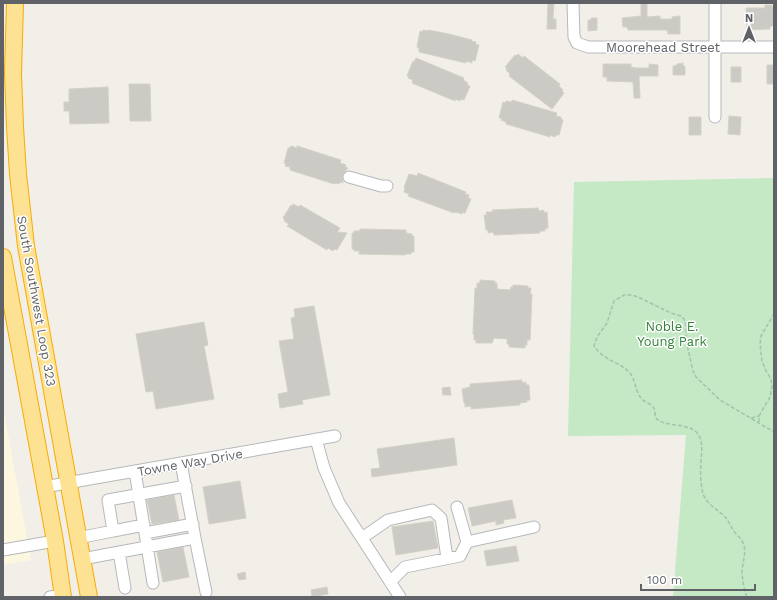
<svg xmlns="http://www.w3.org/2000/svg" width="777" height="600" font-family="'Work Sans',sans-serif">
	<style>
		.commercial { fill: #fef7e0 }
		.green { fill: #c5e8c5 }
		.building { fill: #cccac5; stroke: #d6d1c6 }
		.lines { fill: none; stroke-linecap: round; stroke-linejoin: round }
		.minor-casing { stroke: #b5b8bc; stroke-width: 13 }
		.highway-casing { stroke: #f9ab00; stroke-width: 18 }
		.path { stroke: #9cc7a9; stroke-width: 1.5; stroke-dasharray: 4 2; stroke-linecap: butt }
		.minor { stroke: #fff; stroke-width: 11 }
		.highway { stroke: #fde293; stroke-width: 16 }
		.labels { text-anchor: middle; stroke-width: 3; stroke-linejoin: round; paint-order: stroke }
		.street-label { font-size: 13px; fill: #5f6368; stroke: #fff }
		.park-label { font-size: 13px; fill: #348238; stroke: #fff }
	</style>
	<rect width="100%" height="100%" fill="#f1efe8"/>
	<path class="commercial" d="M3,407l28,153 -28,5z"/>
	<path class="green" d="M774,178v419h-101l13,-162 -118,1 6,-254z"/>
	<path class="building" d="M548,3h6l-1,16h3v10h-9z
		M641,3h6v14l13,-1v3h12v-2l8,-1v18h-12l-1,-4h-39l-1,-3h-4l-1,-9 19,-2z
		M765,5h7v2h2v19h-4v3l-23,1 -1,-22h19z
		M591,18h6v12l-9,1v-11h3z
		M423,30l5,1v-1l21,4 23,6 -1,1 5,1v3h3l-4,16 -3,-1v3l-6,-2v2l-47,-11v-4l-2,-1 3,-16 2,1z
		M518,54l5,4 1,-2 36,28 -1,2 4,4 -1,1 2,2 -12,16 -43,-33 1,-2 -4,-4 1,-2 -2,-1 10,-12 1,1z
		M416,58l48,20 -1,2 5,3 -1,2 3,1 -6,14 -3,-1 -1,2 -5,-2v2l-43,-18 1,-3 -5,-2 1,-2h-2l6,-15 1,1z
		M683,63v3h2v9h-12v-9l4,-1v-1z
		M603,64h28v3l5,1h13v-4l9,1v11h-19l1,22h-6l-1,-16 -26,-1v-4h-4z
		M767,65h7v19h-7z
		M731,67h10v15h-10z
		M129,84h21l1,37h-21z
		M108,87l1,36 -39,1 -1,-13h-5v-9h5v-13z
		M512,100l45,13 -1,3 5,1v2l2,1 -4,15h-3l-1,2 -5,-2v2l-44,-13v-2l-5,-2 1,-2h-3l4,-16 2,1 1,-2 6,1z
		M729,116l12,1 -1,18 -12,-1z
		M689,117h12v18h-12z
		M291,146l6,2v-2l44,14 -1,3 6,2 -1,2 3,1 -6,7 1,8 -3,-1 -1,2 -5,-1v1l-44,-14v-3l-5,-1 1,-2 -2,-1 4,-15h2z
		M418,173l48,19 -1,2 4,1 -1,3 3,1 -6,14 -2,-1 -1,2 -7,-2 -1,1 -46,-17 1,-2 -5,-2 1,-4h-1l5,-14 8,2z
		M293,204l6,3 1,-2 40,23 -3,4 10,1 -10,17 -3,-1 -1,2 -5,-3 -1,2 -40,-24 2,-2 -5,-3 1,-1 -2,-2 8,-13 1,1z
		M538,208l1,3 5,-1v3l3,-1 1,16 -3,1v2h-5v2l-46,2 -1,-3 -5,1v-3h-2l-2,-15h3l-1,-3h7l-1,-2z
		M360,229l46,1v3l6,1v2h2v16h-3v2h-6v1l-46,-1v-3h-5v-2h-2v-16h2v-2h6z
		M480,280l15,1v2h2v6l13,1 1,-3h2v-2l15,1v2h3l-1,6h2l-2,46h-3v5h-2v3l-16,-1v-3h-2v-5l-13,-1 -2,5h-16v-3h-2v-6h-1l2,-46h2v-5h3z
		M314,306l16,89 -28,5 1,4 -23,4 -2,-14 10,-2 -9,-51 15,-2 -3,-21 4,-1 -1,-8z
		M204,322l4,23 -4,1 10,53 -58,10 -3,-18 -7,1 -10,-58z
		M522,380v3l4,-1v3h3l1,15h-3v2l-7,1v2l-49,4v-3l-6,1v-4h-1l-2,-14 8,-2v-3z
		M450,387l1,8h-8l-1,-7z
		M454,438l3,27 -85,12 -1,-8 9,-1 -3,-19z
		M240,481l6,37 -37,6 -6,-37z
		M174,495l5,25 -27,4 -5,-24z
		M512,500l4,18 -13,2 1,3 -8,2v-4l-24,5 -4,-18z
		M433,521l5,27 -42,7 -4,-28z
		M516,546l3,15 -32,5 -3,-15z
		M183,547l6,30 -26,5 -6,-30z
		M245,572l1,7 -7,1 -2,-6z
		M327,587l1,7 -16,3 -1,-7z"/>
	<g class="lines">
		<g class="minor-casing">
			<path id="minor" d="M573,3l1,34 3,6 11,4h186
				M715,3v114
				M349,177l32,9h6
				M316,439l8,29 15,35 61,94
				M181,463l14,75
				M135,471l18,112
				M44,487l291,-51
				M457,507l10,35
				M144,525l-31,6 -5,-31 78,-14
				M145,533l48,-9
				M78,538l35,-7
				M362,538l26,-18 44,-10 9,8 6,40
				M3,550l52,-9
				M119,552l6,36
				M82,559l113,-21 11,54
				M390,582l15,-15 55,-11 7,-14 67,-15
				M50,597l13,-2"/>
		</g>
		<g class="highway-casing">
			<path id="highway" d="M15,3l-2,70 2,54 3,47 8,72 63,351
				M3,257l52,284 8,56"/>
		</g>
		<path class="path" d="M751,418l8,-2
			M759,422v-6l11,-19 2,-10 -1,-8 -5,-8 -4,-10 -2,-17 1,-8 13,-22
			M747,597c-3,-7 -4,-15 -5,-24 0,-10 6,-23 0,-32 -2,-4 -6,-6 -8,-10 -3,-4 -5,-9 -8,-13 -7,-8 -19,-13 -23,-24 -2,-9 -3,-20 -2,-30 0,-10 3,-21 -3,-30 -8,-11 -29,-7 -40,-14 -5,-3 -1,-9 -5,-13 -3,-4 -9,-5 -12,-9 -6,-7 -5,-17 -11,-25 -11,-12 -25,-11 -36,-27l3,-9 10,-14 7,-22 10,-6h8l6,2 33,16 10,3 3,3 2,6v15l7,31 3,6 24,23 54,32"/>
		<use href="#minor" class="minor"/>
		<use href="#highway" class="highway"/>
	</g>
	<g class="labels">
		<g class="street-label">
			<text x="663" y="52">Moorehead Street</text>
			<text transform="translate(37 301) rotate(80)" y="5">South Southwest Loop 323</text>
			<text transform="translate(190 462) rotate(-10)" y="5">Towne Way Drive</text>
		</g>
		<g class="park-label">
			<text x="672" y="331">Noble E.<tspan x="672" dy="15">Young Park</tspan></text>
		</g>
	</g>
	<rect width="777" height="600" fill="none" stroke="#5f6368" stroke-width="8"/>
	<g transform="translate(749 28)" stroke="#ffffff" stroke-width="3" paint-order="stroke">
	<path d="M0-3L7 15L0 10L-7 15Z" fill="#5f6368"/>
	<text y="-6" font-size="11" font-weight="bold" text-anchor="middle" fill="#5f6368">N</text>
	</g>
	<path d="M641 584v6h114v-6" fill="none" stroke="#5f6368" stroke-width="2"/>
	<text x="647" y="584" font-size="12" fill="#5f6368" stroke="#ffffff" stroke-width="3" paint-order="stroke">100 m</text>
</svg>
